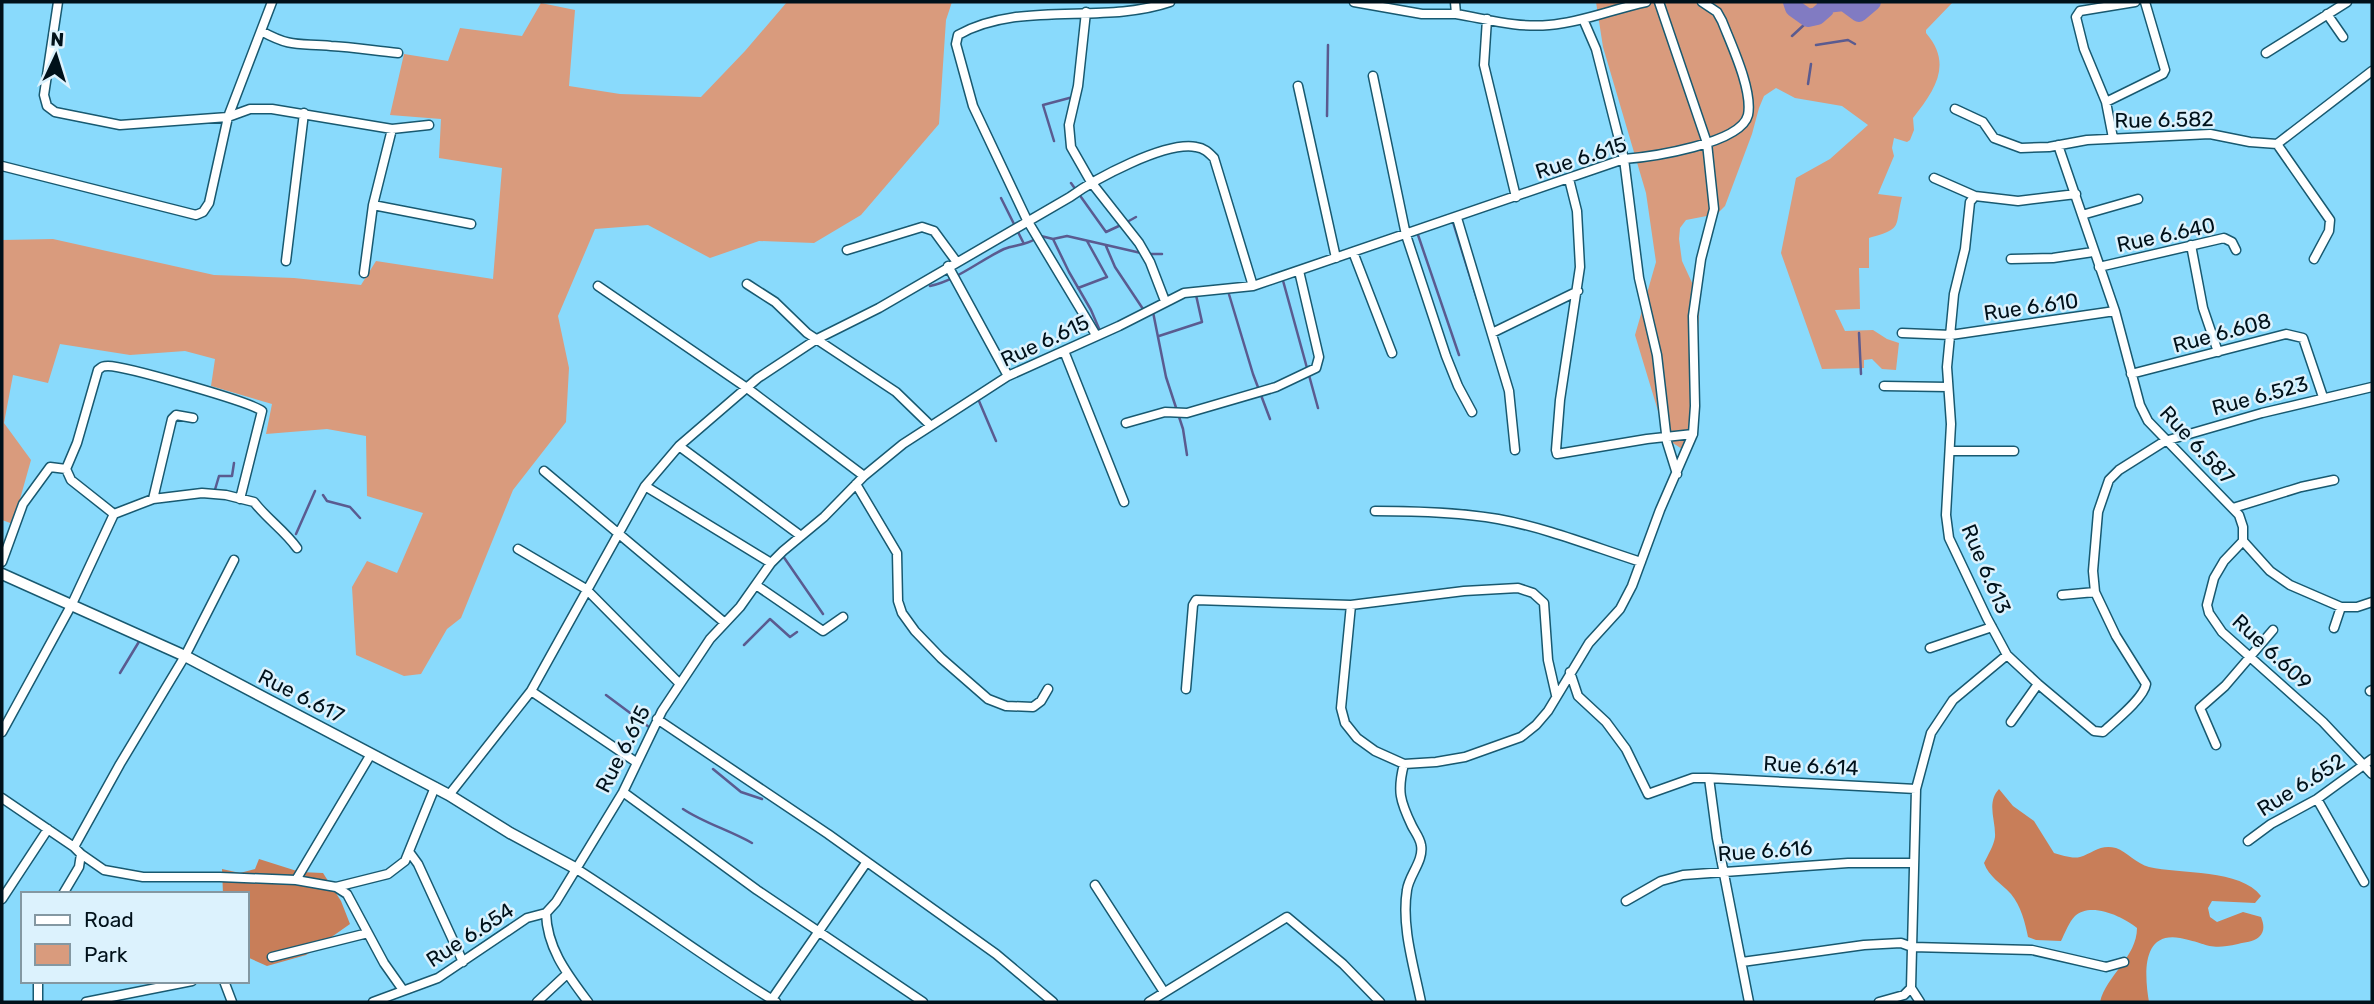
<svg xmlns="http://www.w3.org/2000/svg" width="2374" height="1004" font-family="Rubik,sans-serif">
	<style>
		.green { fill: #d99b7d }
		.forest { fill: #c87e59 }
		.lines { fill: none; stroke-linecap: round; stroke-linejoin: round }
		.stream { stroke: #5a5b90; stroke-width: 2.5 }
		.river { stroke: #817bc2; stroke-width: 18 }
		.minor-casing { stroke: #185970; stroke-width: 11 }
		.tertiary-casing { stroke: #185970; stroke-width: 13 }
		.minor { stroke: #fff; stroke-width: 8 }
		.tertiary { stroke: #fff; stroke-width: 10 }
		.labels { text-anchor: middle; stroke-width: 5; stroke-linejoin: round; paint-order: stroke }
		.street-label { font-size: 21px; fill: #00111a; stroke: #dcf2fd }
	</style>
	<rect width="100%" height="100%" fill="#89dafc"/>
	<path class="green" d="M787,2h165l-6,18 -7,104 -78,91 -47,28 -55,-2 -49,17 -62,-33 -53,4 -37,87 11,52 -3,54 -53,68 -52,128 -14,11 -26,45 -17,2 -48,-21 -4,-68 15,-26 30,12 26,-60 -56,-17 -1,-60 -39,-7 -61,5 6,-30 -61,-18 4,-27 -30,-8 -55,4 -70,-11 -12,39 -35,-8 -9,48 27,37 -18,64 -11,-4v-280l51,-1 161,36 80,3 67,7 15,-24 117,18 9,-111 -63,-10 2,-39 -51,-4 14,-61 44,7 12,-33 62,8 19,-33 34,7 -6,76 51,8 81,3 44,-46z
		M1596,2h357l-27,28v3c27,31 9,57 -13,85l1,12 -4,10 -3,2 -13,-4 -2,10 2,8 -16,38 24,3c-8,31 2,31 -33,41v30h-10l1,41 -25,1 10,21 28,-1 14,9 12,4 -3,27 -14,-1 -10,-10 -8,1v8l-42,1 -41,-116 15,-75 34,-19 38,-34 -26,-19 -47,-8 -19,-10 -12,8 -5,12 -7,26 -27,72 -8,8 -31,6 -6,8 -1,11 3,22 18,39 -9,147 -9,2 -9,-6 -15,-32 -23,-76 21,-73 -10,-69 -43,-146z"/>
	<path class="forest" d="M1999,789l14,17 21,15 20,32c8,2 18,6 26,4 13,-4 20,-13 36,-9 11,4 21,16 33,19 31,7 92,2 112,29l-6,7 -43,-2 -4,7 2,9 7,5 26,-10 18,5c3,8 4,14 -2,20 -6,5 -14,5 -21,7 -30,7 -31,-1 -58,-6 -40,-7 -35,40 -31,64h-49c6,-26 37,-45 37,-74 -13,-11 -46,-27 -62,-12 -6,6 -10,17 -14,25l-25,-1 -8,-3c-3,-15 -7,-31 -17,-43 -10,-11 -22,-17 -27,-31 4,-8 10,-18 11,-26 1,-17 -9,-34 4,-48z
		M259,859l41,13 23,1 18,28 9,23 -44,31 -39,11 -20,-9v-63h-24l-1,-25 18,4 15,-4z"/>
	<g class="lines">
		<path class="stream" d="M1792,36l13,-12 1,-8
			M1816,45l32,-5 7,4
			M1808,84l3,-20
			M1327,116l1,-71
			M1054,141l-11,-36 30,-8
			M1071,183l35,49 15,-7
			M1001,198l22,44
			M1452,219l25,80
			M1127,222l9,-5
			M1417,232l42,123
			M1041,236l12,3 14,-3 74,17
			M1053,239l16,33 22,38 9,21
			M1106,246l9,21 28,42
			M1148,254h14
			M1282,277l36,131
			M930,286c27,-6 49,-25 74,-37 10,-4 23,-4 31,-10
			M1078,288l29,-11 -20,-36
			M1228,291l25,83 17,45
			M1153,312l13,65 17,52 4,26
			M1859,333l2,41
			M1159,336l43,-14 -6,-27
			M979,401l17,40
			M214,493l5,-17h13l2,-13
			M323,495l4,6 23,6 10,11
			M296,534l19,-43
			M783,556l40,58
			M744,645l26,-26 20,18 7,-5
			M120,673l20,-33
			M606,695l43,32
			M713,769l28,23 21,7
			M683,809c21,14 46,21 69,34"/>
		<path class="river" d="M1792,2l2,6 14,10 9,-2 8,-7 1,-5 18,-2 15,11 13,-11"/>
		<g class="minor-casing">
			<path id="minor" d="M58,2l-14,93 3,11 8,6 65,13 108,-8 22,-8h22l120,20 37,-4
				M1354,2l68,12h34
				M1455,2l1,12c31,5 61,14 93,11 34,-3 64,-16 97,-23
				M1086,12l-8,74 -9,39 2,22 20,35 48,61 11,19 15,39
				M2327,14l16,23
				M1487,19l-3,46 32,132
				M1583,19l13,30 28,110 15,119 18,77 10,87 10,32
				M261,31c31,17 37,12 70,15 22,1 45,5 67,7
				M2266,53l81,-51
				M1373,76l33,159 40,121 12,30 14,26
				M1298,86l38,172
				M2106,102l57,-28 2,-4 -20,-68
				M1955,109l28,13 11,16 27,10 28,-1 38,-7 123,-6 40,8 27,2 95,-73
				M2113,138l-7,-36 -22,-53 -8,-32 4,-6 55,-9
				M2277,144l53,76 -1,11 -15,28
				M2058,145l57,166 25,94 8,16 91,94 4,12v14l27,30 20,14 51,22h16l15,-5
				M2,166l194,49 7,-3 6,-9 19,-86 44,-115
				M1934,178l41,18
				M1569,179l8,32 3,56 -20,133 -4,50 1,4 90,-15 46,-5
				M373,205l98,19
				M2082,215l56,-16
				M1457,218l52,173 6,59
				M2191,245l12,63 15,44
				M847,250l75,-23 12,4 22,30
				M1353,252l39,101
				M2011,259l42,-1 40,-6
				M286,261l18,-148
				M948,266l60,110
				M2099,267l125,-29 8,4 4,8
				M364,273l9,-68 19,-76
				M747,284l28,18 32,31 89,59 34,33
				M598,286l149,102 117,88
				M1492,333l86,-42
				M1902,333l49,2 164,-24
				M1096,335l-69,-115 -54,-114 -17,-62 2,-9c61,-35 145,-10 212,-33
				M1064,351l60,151
				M2131,374l155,-40 17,4 20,59
				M1884,386l64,1
				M1126,423l39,-11 22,1 89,-26 40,-19 3,-11 -20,-86
				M679,446l122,90
				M1950,451h64
				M66,469l5,11 43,34
				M544,471l181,152
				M856,484l41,69 1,48 4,12 13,18 26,27 47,41 18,7 27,1 8,-6 7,-12
				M645,486l126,77
				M153,499l19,-80 4,-4 17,3
				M2233,508l68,-21 33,-7
				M1375,511c41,0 83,1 123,8 49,9 96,28 143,43
				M2243,541l-19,20 -10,17 -7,27 2,8 13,19 101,90 49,52
				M518,549l68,40 93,94
				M2,562l21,-58 27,-37 16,2 11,-26 21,-73c4,-3 4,-4 10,-4 17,0 143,36 154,45l-22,88
				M756,585l67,46 20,-14
				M2062,595l33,-3 -2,-21 5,-59 11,-32 10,-10 46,-29 97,-28 110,-26
				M1351,605l-10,103 4,15 12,15 18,13 29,13 32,-2 29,-5 56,-20 15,-12 12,-14 41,-68 31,-34 12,-23 28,-76 33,-76 2,-28 -2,-90 8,-57 13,-50 -7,-66 -48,-141
				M2334,628l7,-21
				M1930,648l62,-21
				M2007,655l31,29 56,47 9,1c12,-11 41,-34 43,-48l-30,-48 -21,-44
				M1570,672l8,24 28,26 20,27 22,45 45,-16h16
				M1186,689l7,-84 3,-5 155,5 113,-14 54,-3 15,5 11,10 4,57 8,35
				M531,691l105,71
				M2370,691l2,-1
				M657,719l171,115 168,120 57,48
				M2011,722l27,-38
				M2,732l70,-128 42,-90 39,-15 49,-6 24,2 28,7c13,17 30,28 43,46
				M2216,745l-16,-37 25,-22 48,-56
				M1404,764c-7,27 -4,37 8,62 3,6 8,12 9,19 3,16 -12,30 -14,45 -6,36 7,77 14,112
				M623,792l134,98 166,112
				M449,795l82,-104 114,-205 34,-40 79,-68 59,-39 62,-31 191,-111c25,-18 95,-56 126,-50 8,1 12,5 18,11l39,128
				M2,798l72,49 7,7 -2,13 -16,27
				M2317,799l47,83
				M2248,841l23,-17 46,-25 55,-40
				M74,847l46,-83 65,-108 49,-96
				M410,853l8,11 45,98
				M81,854l23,16 39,7h77l76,3 75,-126
				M575,868c68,43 132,92 201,134
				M296,880l40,7 11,7 37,69 19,27
				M1095,885l69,107
				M336,887l52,-13 17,-13 30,-74
				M2,899l46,-70
				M1626,901l35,-20 22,-6 165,-12h66
				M272,957l96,-24
				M1742,962l122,-17 37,-2 11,4 120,3 74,17 18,-5
				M38,981v21
				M224,981l8,21
				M1911,988l9,14
				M86,1002l106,-21
				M373,1002l65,-24 89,-60 19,-5
				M537,1002l30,-28
				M588,1002c-20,-27 -41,-53 -42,-89l10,-11 67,-110 39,-81 48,-72 30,-32 31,-44 12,-12 41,-34 40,-41 39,-32 105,-68 111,-50 65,-33 69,-7 371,-127c26,-2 117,-15 124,-44 5,-25 -17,-71 -26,-94l-5,-9 -15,-10
				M770,1002l96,-139
				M1149,1002l138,-85 56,47 37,38
				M1749,1002l-32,-164 -8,-60 207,11
				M1879,1002l25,-7 7,-7 5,-199 15,-56 22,-33 54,-45 -20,-37 -38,-80 -3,-23 5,-91 -4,-57 7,-73 11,-45 5,-47 5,-6 43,5 58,-7"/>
		</g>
		<g class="tertiary-casing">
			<path id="tertiary" d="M2,574l183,82 264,139 61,38 65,35"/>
		</g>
		<use href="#minor" class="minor"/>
		<use href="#tertiary" class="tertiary"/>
	</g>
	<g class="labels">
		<g class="street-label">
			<text transform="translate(2164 120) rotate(-1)" y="7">Rue 6.582</text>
			<text transform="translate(1581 158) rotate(-18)" y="7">Rue 6.615</text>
			<text transform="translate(2166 235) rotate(-12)" y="7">Rue 6.640</text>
			<text transform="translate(2031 307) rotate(-8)" y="7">Rue 6.610</text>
			<text transform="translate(2222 333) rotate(-15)" y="7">Rue 6.608</text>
			<text transform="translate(1045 341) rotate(-25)" y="7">Rue 6.615</text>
			<text transform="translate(2260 396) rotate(-15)" y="7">Rue 6.523</text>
			<text transform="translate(2197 445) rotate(47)" y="7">Rue 6.587</text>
			<text transform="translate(1986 569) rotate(67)" y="7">Rue 6.613</text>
			<text transform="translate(2272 652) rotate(43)" y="7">Rue 6.609</text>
			<text transform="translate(301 696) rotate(27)" y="7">Rue 6.617</text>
			<text transform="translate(623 749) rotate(-63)" y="7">Rue 6.615</text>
			<text transform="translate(1811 766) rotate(3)" y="7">Rue 6.614</text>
			<text transform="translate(2301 785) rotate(-32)" y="7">Rue 6.652</text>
			<text transform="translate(1765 851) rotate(-4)" y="7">Rue 6.616</text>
			<text transform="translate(470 935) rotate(-33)" y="7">Rue 6.654</text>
		</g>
	</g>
	<rect width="2374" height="1004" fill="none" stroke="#00111a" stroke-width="7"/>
	<rect x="21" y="892" width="228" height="91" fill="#dcf2fd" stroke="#8498a2" stroke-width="2"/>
	<rect x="35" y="915" width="35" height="10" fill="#ffffff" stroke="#8498a2" stroke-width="2"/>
	<text x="84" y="927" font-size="21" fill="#00111a">Road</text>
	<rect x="35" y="944" width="35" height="21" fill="#d99b7d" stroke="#8498a2" stroke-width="2"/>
	<text x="84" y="962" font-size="21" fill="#00111a">Park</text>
	<g transform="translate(56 56) rotate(4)" stroke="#dcf2fd" stroke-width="5" paint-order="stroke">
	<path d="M0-5L12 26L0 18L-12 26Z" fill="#00111a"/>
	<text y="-10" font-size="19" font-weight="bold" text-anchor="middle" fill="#00111a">N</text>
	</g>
</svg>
